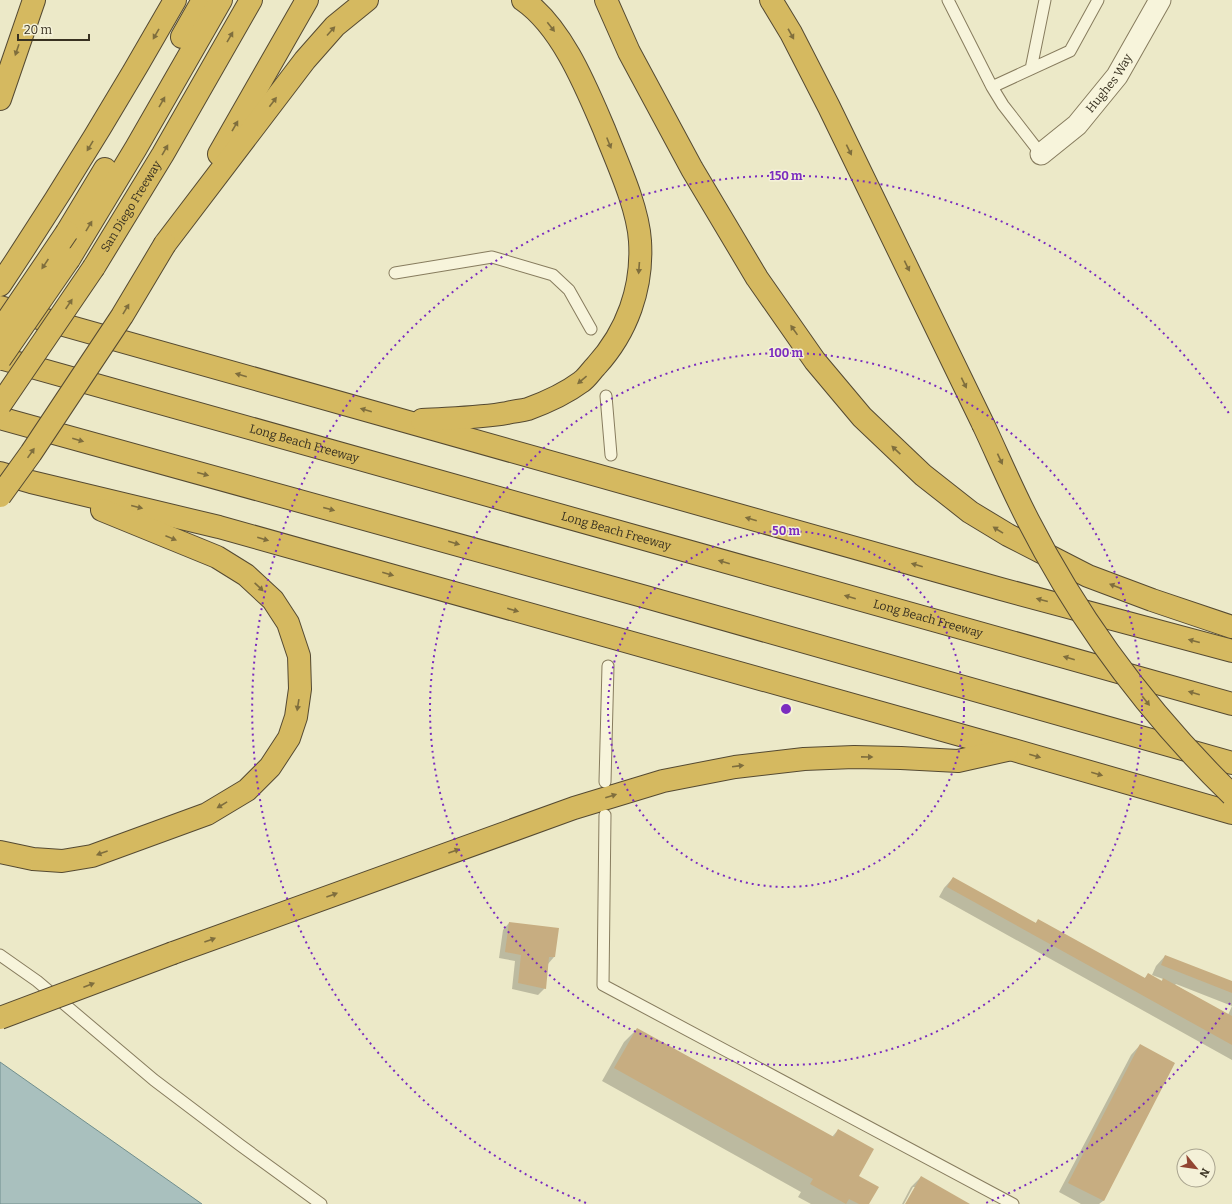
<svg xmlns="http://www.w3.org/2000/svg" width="1232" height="1204" font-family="Bitter,serif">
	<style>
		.water { fill: #a9c0be; stroke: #708e8d }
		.shadow { fill: #0003; fill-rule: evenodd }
		.building { fill: #c7ad81 }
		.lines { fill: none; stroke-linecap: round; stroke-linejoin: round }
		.lane-casing { stroke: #877c5e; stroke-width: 13 }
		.street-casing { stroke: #877c5e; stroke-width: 23 }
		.highway-casing { stroke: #554a32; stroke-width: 24 }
		.lane { stroke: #f7f4db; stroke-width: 11 }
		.street { stroke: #f7f4db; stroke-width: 21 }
		.highway { stroke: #d5b960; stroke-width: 22 }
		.highway-bridge-casing { stroke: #554a32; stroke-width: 24; stroke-linecap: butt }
		.highway-bridge { stroke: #d5b960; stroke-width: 22 }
		.oneway { fill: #7f6e3d }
		.ring { fill: none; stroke: #7b2cbf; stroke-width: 2; stroke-dasharray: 2 4 }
		.labels { text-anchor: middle; stroke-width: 3; stroke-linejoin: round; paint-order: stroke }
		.street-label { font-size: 12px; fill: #383121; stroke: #f4f1d8 }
		.centre { fill: #7b2cbf; stroke: #f4f1d8; stroke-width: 2 }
		.ring-label { font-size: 12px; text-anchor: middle; font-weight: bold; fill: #7b2cbf; stroke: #f4f1d8; stroke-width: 3; stroke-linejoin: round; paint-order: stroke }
	</style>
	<rect width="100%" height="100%" fill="#ece9c8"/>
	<path class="water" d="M0,1062l202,142h-202z"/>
	<path class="shadow" d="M953,878l82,46 3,-4 106,59 4,-4 13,7 2,-3 -11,-4 4,-9 9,-10 67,26v78l-293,-163 5,-9zM1176,984l56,22 -4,9 -53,-30z
		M509,923l45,34 -6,7 -3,24 -7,7 -26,-6 3,-28 -16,-3 4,-28z
		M637,1029l195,108 6,-7 30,74h-57l-13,-7 3,-5 -199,-111 22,-39z
		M1140,1045l34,18 -71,138 -4,3h-18l-22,-12 72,-137z
		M921,1177l47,27h-62l10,-17h-3l-9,17h-2l9,-17z"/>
	<path class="building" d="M953,877l83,46 2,-4 107,59 3,-5 14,8 1,-3 69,38v29l-285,-158z
		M509,922l50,6 -4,29h-6l-3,32 -28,-6 3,-28 -16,-3z
		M1165,955l67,26v12l-71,-28z
		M637,1028l197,109 4,-8 36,20 -15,27 20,11 -10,17h-10l-10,-5 -3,5 -36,-20 3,-5 -199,-111z
		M1140,1044l35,19 -71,138 -36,-18z
		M921,1176l49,28h-65z"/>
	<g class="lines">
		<g class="lane-casing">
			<path id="lane" d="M948,0l44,87 78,-36 28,-51
				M1031,69l14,-69
				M992,87l11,18 38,49
				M395,273l97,-16 61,18 16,15 22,39
				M606,396l5,59
				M605,782l3,-116
				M605,815l-2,170 410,219
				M0,955l37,26 117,99 86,65 81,59"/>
		</g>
		<g class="street-casing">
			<g id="street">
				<path id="s1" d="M1041,154l36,-29 40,-49 43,-76"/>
			</g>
		</g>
		<g class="highway-casing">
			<g id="highway">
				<path d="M606,0l23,52 63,117 65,109 58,83 47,56 61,58 47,37 38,23 80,41 64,24 80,27"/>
				<path d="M771,0l20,33 38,74 154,317"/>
				<path d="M182,37l21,-37"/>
				<path d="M0,99l34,-99"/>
				<path d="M219,154l88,-154"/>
				<path d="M67,232l38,-63"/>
				<path d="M165,244l140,-184 30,-34 32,-26"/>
				<path d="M69,259l67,-111 85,-148"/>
				<path id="s2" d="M94,267l69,-113 88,-154"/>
				<path d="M0,285c62,-93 120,-188 175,-285"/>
				<path d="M0,307l1001,282 231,62"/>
				<path id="s3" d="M0,358l1232,346"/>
				<path d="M0,418l646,179 586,166"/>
				<path d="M422,420c29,-2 57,-2 85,-7 7,-2 14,-2 21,-4 19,-7 37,-15 53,-27 6,-4 10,-11 15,-16 31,-34 47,-78 44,-125 -2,-34 -23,-79 -36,-112 -18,-42 -42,-102 -81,-129"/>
				<path d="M0,473l31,9 188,45 791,222 222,64"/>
				<path d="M0,852l33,7 29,2 30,-5 115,-42 40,-24 23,-23 19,-29 7,-21 4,-28 -1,-33 -11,-33 -15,-23 -27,-25 -29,-18 -115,-47"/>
				<path d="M173,953l401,-145 89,-27 72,-14 69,-8 50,-2 47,1 57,3 49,-11"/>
			</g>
		</g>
		<use href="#lane" class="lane"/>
		<use href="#street" class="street"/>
		<use href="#highway" class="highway"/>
		<g class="highway-bridge-casing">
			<path id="highway-bridge" d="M0,331l67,-99
				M0,359l69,-100
				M0,405l94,-138
				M983,424c15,32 29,65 45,96 52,102 122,195 204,275
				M0,496l31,-43 91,-137 43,-72
				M0,1018l173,-65"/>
		</g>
		<use href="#highway-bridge" class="highway-bridge"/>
	</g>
	<defs><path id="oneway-solid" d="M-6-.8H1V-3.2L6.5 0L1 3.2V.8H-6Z"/></defs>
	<g class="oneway">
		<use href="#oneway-solid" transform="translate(551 27) rotate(52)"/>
		<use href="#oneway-solid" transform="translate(331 31) rotate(-48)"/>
		<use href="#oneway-solid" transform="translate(156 34) rotate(120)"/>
		<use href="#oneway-solid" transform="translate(791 34) rotate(61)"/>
		<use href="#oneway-solid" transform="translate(230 37) rotate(-60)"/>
		<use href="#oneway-solid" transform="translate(17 50) rotate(109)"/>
		<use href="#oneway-solid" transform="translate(162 102) rotate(-60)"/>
		<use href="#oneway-solid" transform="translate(273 102) rotate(-53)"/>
		<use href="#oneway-solid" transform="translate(235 126) rotate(-60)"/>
		<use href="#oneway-solid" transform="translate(609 143) rotate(68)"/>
		<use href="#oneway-solid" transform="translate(90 146) rotate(121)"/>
		<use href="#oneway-solid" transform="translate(165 150) rotate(-60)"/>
		<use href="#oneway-solid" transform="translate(849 150) rotate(64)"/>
		<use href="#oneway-solid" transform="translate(89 226) rotate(-59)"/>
		<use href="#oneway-solid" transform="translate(45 264) rotate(124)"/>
		<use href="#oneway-solid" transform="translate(907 266) rotate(64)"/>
		<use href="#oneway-solid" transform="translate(639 268) rotate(94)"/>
		<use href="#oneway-solid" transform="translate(69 304) rotate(-56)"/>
		<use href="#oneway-solid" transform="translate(126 309) rotate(-59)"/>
		<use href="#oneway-solid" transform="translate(794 330) rotate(-125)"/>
		<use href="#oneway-solid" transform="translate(241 375) rotate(-164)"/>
		<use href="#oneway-solid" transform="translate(582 380) rotate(140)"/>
		<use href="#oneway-solid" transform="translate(964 383) rotate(64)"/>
		<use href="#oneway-solid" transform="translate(366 410) rotate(-164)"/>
		<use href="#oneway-solid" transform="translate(78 440) rotate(16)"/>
		<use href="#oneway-solid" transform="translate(896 450) rotate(-137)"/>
		<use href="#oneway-solid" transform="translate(31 453) rotate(-55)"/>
		<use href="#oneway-solid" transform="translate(1000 459) rotate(65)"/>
		<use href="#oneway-solid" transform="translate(203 474) rotate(15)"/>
		<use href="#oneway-solid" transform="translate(137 507) rotate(14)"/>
		<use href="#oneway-solid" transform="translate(329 509) rotate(15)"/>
		<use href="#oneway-solid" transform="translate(751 519) rotate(-164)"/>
		<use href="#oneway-solid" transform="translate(998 530) rotate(-148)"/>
		<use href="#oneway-solid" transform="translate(171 538) rotate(22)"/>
		<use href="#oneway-solid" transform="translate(263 539) rotate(16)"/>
		<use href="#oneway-solid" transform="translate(454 543) rotate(16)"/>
		<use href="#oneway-solid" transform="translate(724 562) rotate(-164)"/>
		<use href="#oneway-solid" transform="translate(917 565) rotate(-164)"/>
		<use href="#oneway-solid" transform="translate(388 574) rotate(16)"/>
		<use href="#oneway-solid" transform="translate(1115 586) rotate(-159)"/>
		<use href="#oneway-solid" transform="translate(259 587) rotate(43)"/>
		<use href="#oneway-solid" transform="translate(850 597) rotate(-164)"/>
		<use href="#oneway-solid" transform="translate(1042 600) rotate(-165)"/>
		<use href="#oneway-solid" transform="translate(513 610) rotate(16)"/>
		<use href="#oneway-solid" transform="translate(1194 641) rotate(-165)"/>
		<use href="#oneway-solid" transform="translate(1069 658) rotate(-164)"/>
		<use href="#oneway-solid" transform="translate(1194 693) rotate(-164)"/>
		<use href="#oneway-solid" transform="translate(1146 701) rotate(52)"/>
		<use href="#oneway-solid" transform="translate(298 705) rotate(99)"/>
		<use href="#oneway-solid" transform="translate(1035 756) rotate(16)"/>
		<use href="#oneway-solid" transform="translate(867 757) rotate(1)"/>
		<use href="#oneway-solid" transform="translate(738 766) rotate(-7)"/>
		<use href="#oneway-solid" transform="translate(1097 774) rotate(16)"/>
		<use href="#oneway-solid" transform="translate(611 796) rotate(-17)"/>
		<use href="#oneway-solid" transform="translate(222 805) rotate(149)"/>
		<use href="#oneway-solid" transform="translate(454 851) rotate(-20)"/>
		<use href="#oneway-solid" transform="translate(102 853) rotate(160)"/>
		<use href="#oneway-solid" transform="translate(332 895) rotate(-20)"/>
		<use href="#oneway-solid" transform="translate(210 940) rotate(-20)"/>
		<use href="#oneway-solid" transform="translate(89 985) rotate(-21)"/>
	</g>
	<g class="ring">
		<circle cx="786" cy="709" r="178"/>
		<circle cx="786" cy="709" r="356"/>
		<path d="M1230 1003A533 533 0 0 1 986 1203M586 1203A533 533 0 1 1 1230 415"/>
	</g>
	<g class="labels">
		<g class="street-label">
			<text dy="4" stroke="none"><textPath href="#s1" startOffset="99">Hughes Way</textPath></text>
			<text dy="4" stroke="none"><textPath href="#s2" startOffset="71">San Diego Freeway</textPath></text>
			<text dy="4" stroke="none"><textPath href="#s3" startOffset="316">Long Beach Freeway</textPath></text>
			<text dy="4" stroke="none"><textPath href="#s3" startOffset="640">Long Beach Freeway</textPath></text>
			<text dy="4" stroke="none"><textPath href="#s3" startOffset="964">Long Beach Freeway</textPath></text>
		</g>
	</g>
	<circle cx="786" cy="709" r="6" class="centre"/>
	<g class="ring-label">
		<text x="786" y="180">150 m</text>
		<text x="786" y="357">100 m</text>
		<text x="786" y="535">50 m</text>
	</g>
	<g transform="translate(1196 1168) rotate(119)"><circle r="19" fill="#f4f1d8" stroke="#a9a48f"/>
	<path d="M0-3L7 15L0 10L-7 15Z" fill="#924532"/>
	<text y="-6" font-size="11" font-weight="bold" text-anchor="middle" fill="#383121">N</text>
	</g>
	<path d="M18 34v6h71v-6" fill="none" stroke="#383121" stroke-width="2"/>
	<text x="24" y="34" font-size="12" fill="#383121" stroke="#f4f1d8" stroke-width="3" paint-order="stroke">20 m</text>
</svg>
